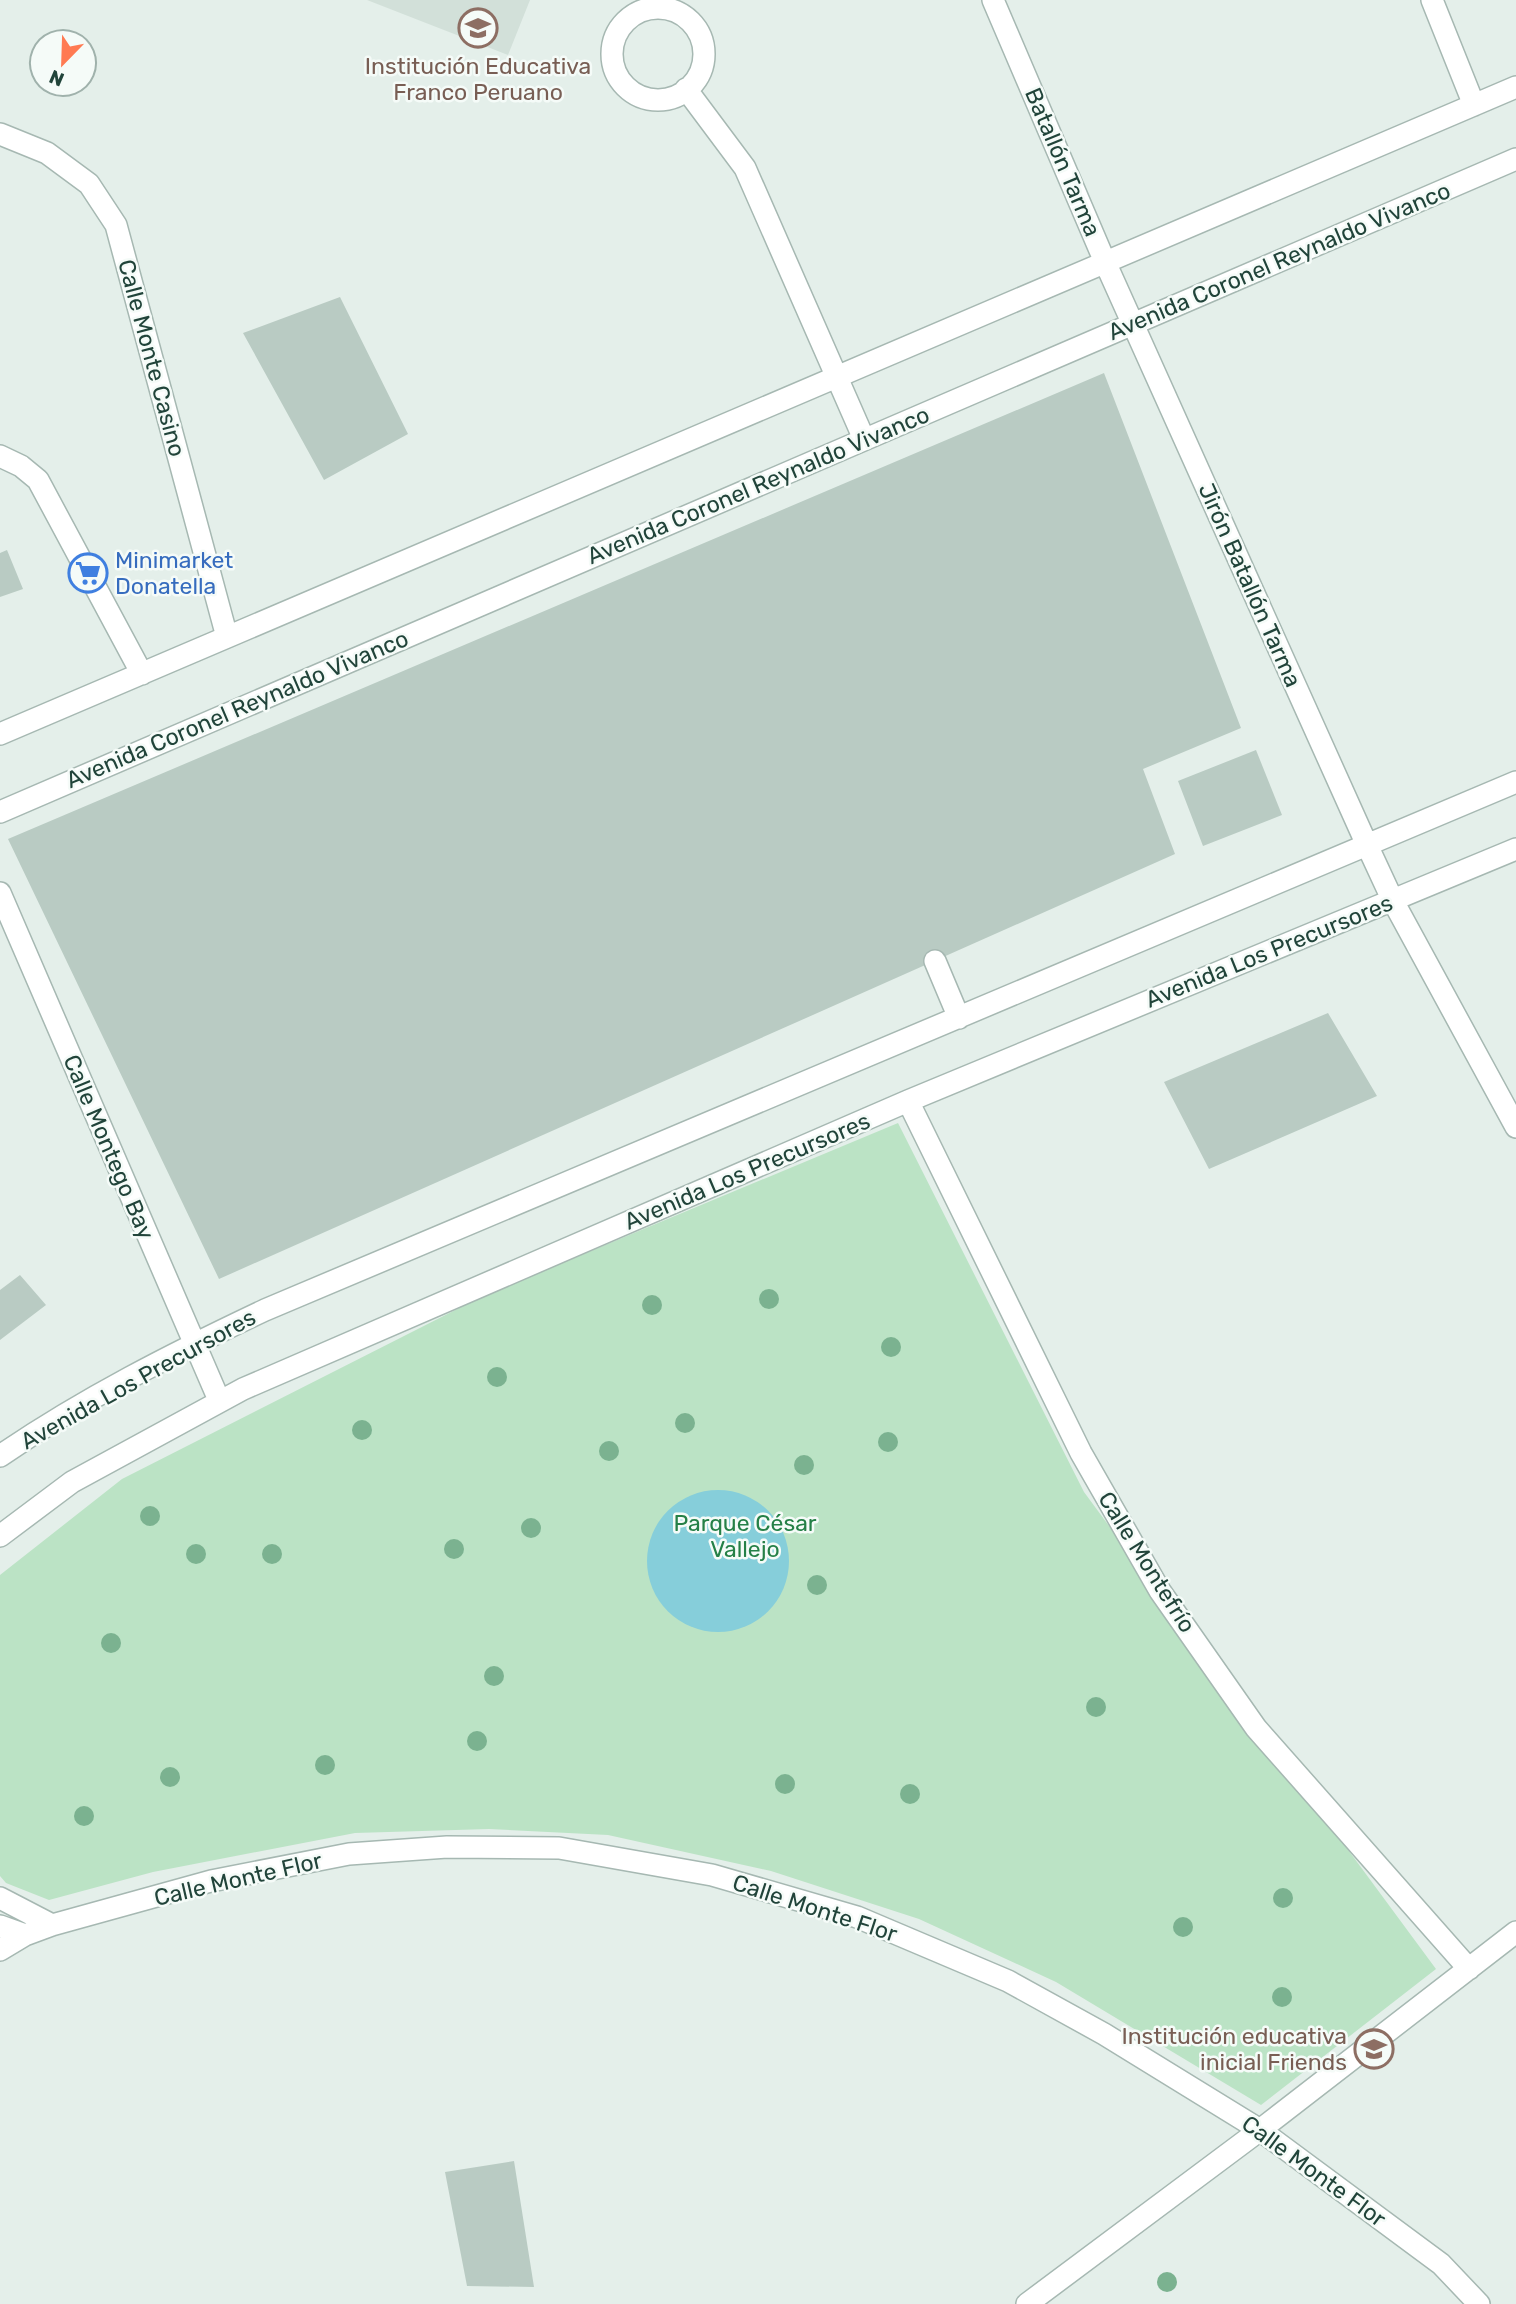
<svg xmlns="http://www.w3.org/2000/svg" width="1516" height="2304" font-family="Rubik,sans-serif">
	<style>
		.built { fill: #d2e0d9 }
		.green { fill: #bbe3c5 }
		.water { fill: #86ceda }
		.building { fill: #b9cbc3 }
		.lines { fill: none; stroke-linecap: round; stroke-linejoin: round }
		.minor-casing { stroke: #a6b8b2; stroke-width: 24 }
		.minor { stroke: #fff; stroke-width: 21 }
		.tree { fill: #7bb290 }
		.labels { text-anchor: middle; stroke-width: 5; stroke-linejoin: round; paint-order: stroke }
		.education-label { font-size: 23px; fill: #785e54; stroke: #f5fbf8 }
		.street-label { font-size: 23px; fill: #21443a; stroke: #f5fbf8 }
		.shop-label { font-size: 23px; fill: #366cbe; stroke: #f5fbf8; text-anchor: start }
		.park-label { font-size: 23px; fill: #258047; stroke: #f5fbf8 }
	</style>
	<rect width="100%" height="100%" fill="#e4efea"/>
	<path class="built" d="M367,0h163l-22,55z"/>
	<path class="green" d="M898,1123l186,369 352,477 -175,136 -205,-123 -137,-63 -148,-48 -163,-36 -119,-6 -134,4 -202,39 -104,28 -43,-17 -6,-7v-301l122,-96 361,-183z"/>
	<path class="water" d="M647 1561a71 71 0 1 1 142 0a71 71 0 1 1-142 0Z"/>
	<path class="building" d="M340,297l68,137 -84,46 -81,-147z
		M1104,373l137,355 -98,41 32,85 -956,425 -211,-440z
		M7,550l16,39 -23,8v-44z
		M1256,750l26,65 -79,31 -25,-65z
		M1328,1013l49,83 -168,73 -45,-87z
		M20,1275l26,30 -46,35v-50z
		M514,2161l20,126 -67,-1 -22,-114z"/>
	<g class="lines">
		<g class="minor-casing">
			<path id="minor" d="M993,0l112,262 262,583 26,56 123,226
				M1432,0l42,105
				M612 54a46 46 0 1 1 92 0a46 46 0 1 1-92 0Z
				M686,89l59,79 119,271
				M0,134l47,19 42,31 27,41 111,412
				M0,456l21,10 17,14 104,194
				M0,734l1516,-647
				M0,812l1516,-653
				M0,893l219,507
				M935,961l24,57
				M908,1101l173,352 79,138 96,137 213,241
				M0,1456c83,-57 174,-103 265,-146l1251,-528
				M0,1536l72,-54 171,-93 665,-288 608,-252
				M0,1898l52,27
				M0,1926l25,9
				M0,1950l25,-15 27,-10 159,-44 138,-27 98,-7 112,1 153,27 145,42 151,64 96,53 156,96 181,134 38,40
				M1027,2304l233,-174 256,-198"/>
		</g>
		<use href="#minor" class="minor"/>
	</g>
	<g class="tree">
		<circle cx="769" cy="1299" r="10"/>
		<circle cx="652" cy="1305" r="10"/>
		<circle cx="891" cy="1347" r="10"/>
		<circle cx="497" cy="1377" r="10"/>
		<circle cx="685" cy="1423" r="10"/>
		<circle cx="362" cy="1430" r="10"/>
		<circle cx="888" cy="1442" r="10"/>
		<circle cx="609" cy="1451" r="10"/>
		<circle cx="804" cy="1465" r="10"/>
		<circle cx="150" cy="1516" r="10"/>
		<circle cx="531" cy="1528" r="10"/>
		<circle cx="454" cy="1549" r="10"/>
		<circle cx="196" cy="1554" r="10"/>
		<circle cx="272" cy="1554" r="10"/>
		<circle cx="817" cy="1585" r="10"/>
		<circle cx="111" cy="1643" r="10"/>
		<circle cx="494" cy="1676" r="10"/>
		<circle cx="1096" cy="1707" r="10"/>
		<circle cx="477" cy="1741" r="10"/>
		<circle cx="325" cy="1765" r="10"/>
		<circle cx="170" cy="1777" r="10"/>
		<circle cx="785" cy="1784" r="10"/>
		<circle cx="910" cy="1794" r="10"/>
		<circle cx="84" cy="1816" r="10"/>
		<circle cx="1283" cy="1898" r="10"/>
		<circle cx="1183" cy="1927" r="10"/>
		<circle cx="1282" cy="1997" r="10"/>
		<circle cx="1167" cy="2282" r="10"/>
	</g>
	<defs>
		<g id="school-ring" transform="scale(2.0125)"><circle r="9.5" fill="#f5fbf8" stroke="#8d6e63" stroke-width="1.5"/><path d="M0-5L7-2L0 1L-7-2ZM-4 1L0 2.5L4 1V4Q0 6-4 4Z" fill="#8d6e63"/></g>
		<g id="supermarket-ring" transform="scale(2.0125)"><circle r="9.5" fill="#f5fbf8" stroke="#3f7fe0" stroke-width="1.5"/><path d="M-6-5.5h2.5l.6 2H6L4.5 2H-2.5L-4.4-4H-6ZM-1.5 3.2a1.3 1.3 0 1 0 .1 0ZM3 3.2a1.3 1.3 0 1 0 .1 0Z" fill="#3f7fe0"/></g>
	</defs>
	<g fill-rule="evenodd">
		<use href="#school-ring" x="478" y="28"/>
		<use href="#supermarket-ring" x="88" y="573"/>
		<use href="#school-ring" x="1374" y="2049"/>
	</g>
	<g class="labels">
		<g class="education-label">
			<text x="478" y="74">Institución Educativa<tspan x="478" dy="26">Franco Peruano</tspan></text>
			<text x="1347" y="2044" text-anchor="end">Institución educativa<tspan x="1347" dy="26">inicial Friends</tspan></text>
		</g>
		<g class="street-label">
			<text transform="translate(1063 162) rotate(67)" y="8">Batallón Tarma</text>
			<text transform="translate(1279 261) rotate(-23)" y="8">Avenida Coronel Reynaldo Vivanco</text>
			<text transform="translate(152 358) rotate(75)" y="8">Calle Monte Casino</text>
			<text transform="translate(758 485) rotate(-23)" y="8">Avenida Coronel Reynaldo Vivanco</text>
			<text transform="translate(1250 585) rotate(66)" y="8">Jirón Batallón Tarma</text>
			<text transform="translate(237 709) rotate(-23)" y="8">Avenida Coronel Reynaldo Vivanco</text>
			<text transform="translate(1269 951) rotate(-22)" y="8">Avenida Los Precursores</text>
			<text transform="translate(109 1147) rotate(67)" y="8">Calle Montego Bay</text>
			<text transform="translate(747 1171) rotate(-23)" y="8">Avenida Los Precursores</text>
			<text transform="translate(138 1379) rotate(-29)" y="8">Avenida Los Precursores</text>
			<text transform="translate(1147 1562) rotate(58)" y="8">Calle Montefrío</text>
			<text transform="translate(238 1879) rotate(-13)" y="8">Calle Monte Flor</text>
			<text transform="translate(815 1908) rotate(18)" y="8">Calle Monte Flor</text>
			<text transform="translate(1314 2171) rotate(36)" y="8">Calle Monte Flor</text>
		</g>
		<g class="shop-label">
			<text x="115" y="568">Minimarket<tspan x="115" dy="26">Donatella</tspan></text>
		</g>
		<g class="park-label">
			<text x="745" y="1531">Parque César<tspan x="745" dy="26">Vallejo</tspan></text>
		</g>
	</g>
	<g transform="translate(63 63) rotate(203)"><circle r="33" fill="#f5fbf8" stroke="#a0b2ac" stroke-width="2"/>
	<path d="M0-5L12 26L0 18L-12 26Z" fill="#ff7a52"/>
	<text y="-10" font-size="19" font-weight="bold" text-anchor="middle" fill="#21443a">N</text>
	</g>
</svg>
